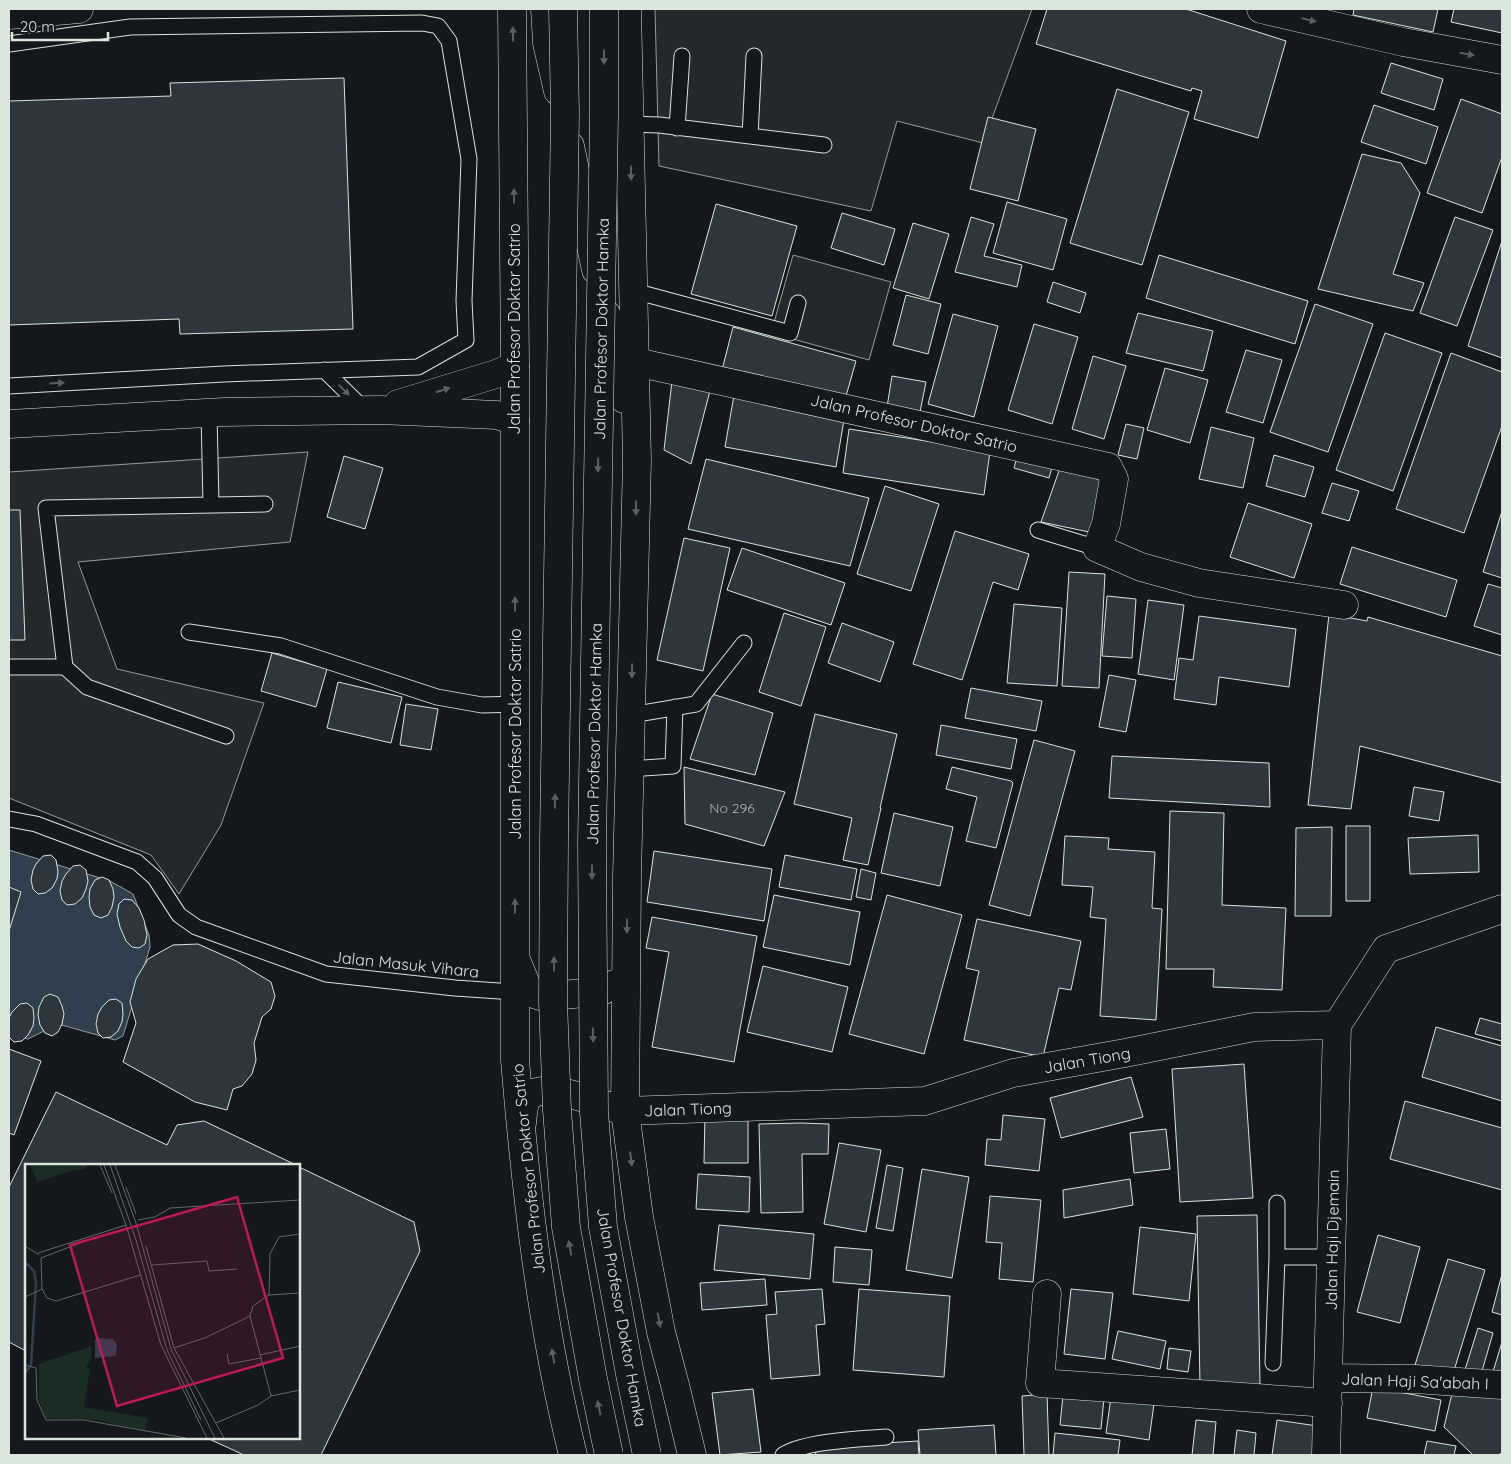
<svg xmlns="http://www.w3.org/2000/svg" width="1511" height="1464" font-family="Quicksand,sans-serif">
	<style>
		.parking { fill: #24282b; stroke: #939e99 }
		.water { fill: #2f3f4d; stroke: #939e99 }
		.building { fill: #2c363c; stroke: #d8e6dc }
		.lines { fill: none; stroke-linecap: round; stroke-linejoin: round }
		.service-casing { stroke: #d8e6dc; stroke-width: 17 }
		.minor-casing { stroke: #d8e6dc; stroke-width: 29 }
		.primary-casing { stroke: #d8e6dc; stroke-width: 29 }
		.service { stroke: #14181c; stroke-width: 15 }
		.minor { stroke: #14181c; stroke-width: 28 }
		.primary { stroke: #14181c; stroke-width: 28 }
		.primary-bridge-casing { stroke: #d8e6dc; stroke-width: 29; stroke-linecap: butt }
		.primary-bridge { stroke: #14181c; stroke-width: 28 }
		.oneway { fill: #59605f }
		.labels { text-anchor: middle; stroke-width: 4; stroke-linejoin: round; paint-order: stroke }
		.number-label { font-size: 14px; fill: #adbab4 }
		.street-label { font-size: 16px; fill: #d8e6dc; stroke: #14181c }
		.inset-river { fill: none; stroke: #2f3f4d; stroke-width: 2.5 }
		.inset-road { fill: none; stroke: #626a69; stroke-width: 1 }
		.view { fill: #c2185b; fill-opacity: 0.15; stroke: #c2185b; stroke-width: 2.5 }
		.inset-edge { fill: none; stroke: #d8e6dc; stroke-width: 2.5 }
	</style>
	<rect width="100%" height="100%" fill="#14181c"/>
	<path class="parking" d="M655,9h377l-49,134 -86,-22 -26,90 -212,-45z
		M793,255l98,27 -22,78 -98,-27z
		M308,452l-18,90 -212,20 39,107 147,34 -43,122 -42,69 -28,-39 -142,-57v-326z"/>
	<path class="water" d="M9,850l101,31 23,13 16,41 1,12 -27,89 -8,4 -57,-16 -30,15 -19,-5z"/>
	<path class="building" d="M1047,9h139l100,32 -28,97 -64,-19 8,-28 -10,-3 -1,3 -155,-47z
		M1354,9h84l-5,23 -80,-17z
		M1454,9h48v24l-51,-11z
		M1391,63l52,16 -9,31 -53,-17z
		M344,78l9,251 -173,5 -1,-15 -170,6v-224l162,-5 -1,-13z
		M1117,89l72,23 -47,153 -72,-22z
		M1461,99l41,15v43l-20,56 -55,-20z
		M1374,105l64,22 -12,37 -65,-22z
		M988,117l48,12 -18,72 -48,-12z
		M1362,154l39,9 19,30 -27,81 31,9 -11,28 -95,-22z
		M1007,202l60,17 -14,51 -60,-17z
		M716,204l81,22 -25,90 -81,-22z
		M842,213l53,16 -11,36 -53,-17z
		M971,217l23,7 -10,32 38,9 -5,22 -62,-15z
		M1455,217l38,13 -36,96 -37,-13z
		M913,223l36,11 -20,65 -36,-11z
		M1502,241v117l-34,-12z
		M1159,255l149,46 -13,43 -149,-46z
		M1053,282l33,11 -6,20 -33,-11z
		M906,295l35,9 -13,50 -35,-9z
		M1315,304l58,20 -45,128 -58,-20z
		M1138,313l75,18 -10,40 -77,-18z
		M953,314l45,12 -24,91 -46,-13z
		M1034,324l44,13 -26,87 -44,-14z
		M733,327l123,34 -12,42 -122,-33z
		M1385,333l57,20 -49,138 -57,-21z
		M1246,350l36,10 -19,63 -37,-11z
		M1451,353l51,19v54l-38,107 -68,-24z
		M1093,356l33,10 -22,73 -32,-10z
		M1165,368l43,12 -18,63 -43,-13z
		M892,376l34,6 -6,30 -33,-5z
		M672,381l40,2 -21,81 -27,-14z
		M734,395l111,19 -9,53 -111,-20z
		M1126,424l18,4 -7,31 -19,-4z
		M1211,427l43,11 -11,50 -44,-9z
		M849,429l141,22 -6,44 -141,-22z
		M1274,455l40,12 -9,30 -39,-11z
		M344,456l39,12 -18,61 -38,-12z
		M1017,457l35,10 -3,11 -35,-10z
		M706,459l163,39 -19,68 -162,-37z
		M1060,468l51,15 -17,50 -53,-11z
		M1332,483l27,8 -10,30 -27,-8z
		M885,486l54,18 -28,87 -54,-17z
		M1248,503l64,21 -18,54 -64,-21z
		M9,510h11l5,130h-16z
		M1502,511v67l-19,-6z
		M955,531l74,23 -11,36 -25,-8 -31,98 -49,-16z
		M684,538l46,10 -27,123 -46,-11z
		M1352,547l105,33 -11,37 -106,-33z
		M742,548l103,35 -14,42 -104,-35z
		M1069,572l36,2 -6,114 -37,-2z
		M1488,584l14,4v47l-28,-9z
		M1107,596l29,3 -4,59 -30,-2z
		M1148,600l36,5 -10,75 -36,-6z
		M1014,604l48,4 -5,78 -50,-3z
		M784,613l42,14 -25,79 -42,-14z
		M1329,614l38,7 1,-4 134,39v127l-142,-37 -9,63 -43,-4z
		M1199,616l97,13 -7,58 -70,-10 -3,28 -42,-6 5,-41 14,2z
		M842,623l52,19 -14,40 -52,-19z
		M272,653l55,16 -11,38 -55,-16z
		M1109,675l27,5 -10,52 -27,-5z
		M338,682l64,15 -11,46 -64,-15z
		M971,688l71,13 -6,30 -71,-13z
		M712,694l61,19 -18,62 -65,-16z
		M406,704l32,5 -7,41 -31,-5z
		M815,714l82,20 -17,74h1l-13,57 -25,-5 9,-42 -58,-14z
		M941,725l76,14 -6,30 -75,-14z
		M1034,740l41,11 -45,165 -41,-11z
		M1112,756l157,7 1,44 -161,-9z
		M684,767l101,25 -21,54 -79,-22z
		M952,767l59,14 2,2 -17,65 -30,-7 11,-44 -31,-8z
		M1414,787l30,5 -5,29 -30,-5z
		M1170,811l54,2 -2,92 64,3 -4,82 -69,-3 1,-18h-48z
		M894,813l59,14 -13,59 -59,-13z
		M1346,826h24v75h-24z
		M1332,827l-1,89h-36l1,-88z
		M1478,835l1,37 -69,2 -2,-36z
		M1065,836l44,2 -1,11 47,3 -3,56 10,1 -6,111 -56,-4 6,-97 -16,-2 3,-30 -31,-2z
		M654,851l118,18 -8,52 -117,-19z
		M51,855l5,5 2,11 -1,8 -5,9 -7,5 -7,1 -5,-5 -2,-9 2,-10 3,-6 7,-8z
		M785,855l72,14 -6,31 -72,-13z
		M80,865l6,5 2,11 -2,8 -4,9 -7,6 -8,1 -5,-5 -2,-9 2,-10 4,-7 7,-8z
		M861,869l15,4 -5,27 -15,-3z
		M102,877l7,3 4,9 1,8 -2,10 -4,8 -7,3 -7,-3 -4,-8 -1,-10 1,-8 5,-9z
		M9,887l12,5 -12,39z
		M774,895l86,17 -10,53 -87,-18z
		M887,895l75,20 -38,139 -75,-20z
		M124,899l8,1 7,8 5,12 3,15 -2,9 -6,4 -7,-1 -6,-6 -6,-14 -3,-13 2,-10z
		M652,917l105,19 -23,126 -82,-15 17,-95 -23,-4z
		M977,919l104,22 -10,49 -12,-2 -16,69 -79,-17 15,-69 -13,-3z
		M198,944l38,17 35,21 4,14 -4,13 -9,8 -8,26 2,17 -4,14 -10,12 -9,3 -6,21 -32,-8 -72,-40 13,-39 -6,-21 6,-23 12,-20 25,-14z
		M763,966l85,21 -16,65 -85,-20z
		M50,994l8,3 4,9 2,8 -2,10 -4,8 -6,4 -7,-3 -5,-8 -2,-10 1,-8 5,-10z
		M116,999l6,4 1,11 -1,8 -4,9 -7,6 -8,1 -5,-5 -2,-9 2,-10 4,-7 7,-7z
		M27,1003l6,5 1,10 -1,8 -5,9 -6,6 -8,1 -5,-5v-19l3,-6 8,-8z
		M1480,1018l22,6v17l-27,-7z
		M1436,1027l66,19v55l-80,-24z
		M9,1049l32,12 -27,74 -5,-2z
		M1244,1064l9,134 -73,4 -8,-133z
		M1131,1077l12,40 -82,21 -11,-40z
		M56,1092l111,53 10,-20 27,-4 92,44h-270v186l-17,-9v-155z
		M1405,1101l97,27v62l-112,-31z
		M705,1113l43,1v49h-44z
		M1003,1115l42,4 -6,52 -54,-6 2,-26 14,1z
		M801,1123l28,1 -1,30h-26l1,58 -42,1 -2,-89z
		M1166,1129l4,40 -36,4 -4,-40z
		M839,1143l42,7 -15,82 -42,-8z
		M887,1165l16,3 -10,63 -17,-3z
		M299,1167l115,55 6,29 -99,204h-77l-37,-17h92z
		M922,1169l47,8 -17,101 -46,-8z
		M698,1174l52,3 -1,35 -53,-3z
		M1130,1179l3,26 -69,13 -1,-28z
		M990,1196l51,4 -8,82 -34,-3 3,-36 -16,-1z
		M1257,1215l3,170 -60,1 -3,-170z
		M719,1225l95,9 -4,45 -96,-9z
		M1140,1227l56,7 -7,67 -56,-7z
		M1378,1235l42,12 -20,76 -43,-11z
		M835,1247l37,3 -3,35 -36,-3z
		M1448,1259l37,11 -33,107 -37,-12z
		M1502,1274v41l-10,-3z
		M765,1279l2,26 -65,5 -2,-27z
		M822,1289l3,35 -9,1 4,50 -49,4 -5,-64 11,-1 -2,-22z
		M859,1289l91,7 -6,81 -91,-7z
		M1071,1289l42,4 -8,66 -41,-5z
		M1478,1328l15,5 -13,45 -16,-5z
		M1118,1331l48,10 -6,28 -48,-10z
		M1502,1342v36l-10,-3z
		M1169,1348l22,3 -3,21 -21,-3z
		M1454,1385l48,10v58l-4,2h-25l-29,-28z
		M1373,1387l68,13 -6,31 -68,-13z
		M753,1389l8,63 -41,3 -8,-62z
		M1047,1394l2,61h-25l-2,-59z
		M1063,1395l41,3 -3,31 -41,-4z
		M1111,1397l43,7 -5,36 -43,-7z
		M1196,1420l20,2 -3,33h-21z
		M1277,1420l40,6 -4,29h-41z
		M994,1425l2,30h-76l-2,-25z
		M1237,1430l19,3 -2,22h-20z
		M1055,1433l65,7 -2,15h-65z
		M918,1441l1,14h-104l3,-8z
		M1427,1441l29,5 -2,9h-30z"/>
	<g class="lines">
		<g class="service-casing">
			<path id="service" d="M9,44l121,-17 292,-4 16,3 11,15 20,118 -5,142 2,39 -48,27 -194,7 -215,12
				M630,124l29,1 165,20
				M677,128l5,-72
				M750,136l4,-80
				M634,291l156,42 8,-30
				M324,370l40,39
				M209,413l2,92
				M1038,530l59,18
				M189,632l92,14 156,51 45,8 33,-1
				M9,667h56l-19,-159 219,-4
				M65,667l22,20 139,49
				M631,715l65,-11 48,-61
				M629,769l44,-3 2,-59
				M9,819l27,5 101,38 18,16 24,37 17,12 130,47 129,14 60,4
				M1277,1257h54
				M1273,1363l4,-106v-54
				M783,1455c22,-14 76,-16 103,-18"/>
		</g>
		<g class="minor-casing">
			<path id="minor" d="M1261,9l142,33 99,18
				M9,15l70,-6
				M636,362l472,105 6,12 -8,45 -9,24 44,19 58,16 145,22
				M398,404l98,-30 19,-8
				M9,424l215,-12 156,-2 117,5 18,6
				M625,1111l300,-10 88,-28 112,-20 129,-26 83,-2
				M1047,1294l-7,89 288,20
				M1328,1378l87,1 87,6
				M1326,1455l11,-430 49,-76 116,-40"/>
		</g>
		<g class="primary-casing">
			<path id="primary" d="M512,9l3,357v694c11,133 26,266 58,395
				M545,9l2,34 11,48
				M627,9l10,451 -10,417 -2,234 14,106 22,115 14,53 17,70
				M570,146l26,124
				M606,314l18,85
				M517,962l11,27 6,5 10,3 58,-6 12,-7
				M522,1123c1,-7 1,-18 5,-24 13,-21 71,4 90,10"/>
		</g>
		<use href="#service" class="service"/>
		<use href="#minor" class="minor"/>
		<use href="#primary" class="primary"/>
		<g class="primary-bridge-casing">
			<path id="primary-bridge" d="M563,9l2,104 -11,727 -1,161 4,109 9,117 27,152 16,76
				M604,9v107l-12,728 2,268 9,115 27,147 17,81"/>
		</g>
		<use href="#primary-bridge" class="primary-bridge"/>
	</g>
	<defs><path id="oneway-solid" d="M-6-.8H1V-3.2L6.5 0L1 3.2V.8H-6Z" transform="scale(1.25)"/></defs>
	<g class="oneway">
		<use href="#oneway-solid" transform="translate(1309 20) rotate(13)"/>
		<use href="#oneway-solid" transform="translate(513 34) rotate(-90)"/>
		<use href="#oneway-solid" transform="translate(1467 54) rotate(10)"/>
		<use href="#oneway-solid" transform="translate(604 57) rotate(90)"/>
		<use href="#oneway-solid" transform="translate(631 173) rotate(89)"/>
		<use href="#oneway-solid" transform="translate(514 196) rotate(-90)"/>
		<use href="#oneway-solid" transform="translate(57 383) rotate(-3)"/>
		<use href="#oneway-solid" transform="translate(344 390) rotate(44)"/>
		<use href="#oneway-solid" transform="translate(443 390) rotate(-17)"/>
		<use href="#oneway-solid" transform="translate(598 465) rotate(91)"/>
		<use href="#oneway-solid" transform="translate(636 508) rotate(91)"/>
		<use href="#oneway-solid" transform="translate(515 604) rotate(-90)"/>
		<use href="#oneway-solid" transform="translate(632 671) rotate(91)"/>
		<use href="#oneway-solid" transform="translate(555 801) rotate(-89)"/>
		<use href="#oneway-solid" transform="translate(592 872) rotate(90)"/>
		<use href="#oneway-solid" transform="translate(515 906) rotate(-90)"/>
		<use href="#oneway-solid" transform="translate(627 926) rotate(91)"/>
		<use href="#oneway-solid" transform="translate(554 964) rotate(-90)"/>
		<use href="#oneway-solid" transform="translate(593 1035) rotate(89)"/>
		<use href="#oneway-solid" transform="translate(631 1159) rotate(83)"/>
		<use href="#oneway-solid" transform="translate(570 1248) rotate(-100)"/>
		<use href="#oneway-solid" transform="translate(659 1320) rotate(79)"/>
		<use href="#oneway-solid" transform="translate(553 1356) rotate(-100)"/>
		<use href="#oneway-solid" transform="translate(599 1408) rotate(-102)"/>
	</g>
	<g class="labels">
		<g class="number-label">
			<text x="732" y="813">No 296</text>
		</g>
		<g class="street-label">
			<text transform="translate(514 329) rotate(-90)" y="6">Jalan Profesor Doktor Satrio</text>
			<text transform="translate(601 329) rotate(-89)" y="6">Jalan Profesor Doktor Hamka</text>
			<text transform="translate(914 423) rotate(13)" y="6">Jalan Profesor Doktor Satrio</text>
			<text transform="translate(515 734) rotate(-90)" y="6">Jalan Profesor Doktor Satrio</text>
			<text transform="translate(594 734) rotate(-89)" y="6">Jalan Profesor Doktor Hamka</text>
			<text transform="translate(406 964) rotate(6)" y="6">Jalan Masuk Vihara</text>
			<text transform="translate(1087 1060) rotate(-10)" y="6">Jalan Tiong</text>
			<text transform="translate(688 1109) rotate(-2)" y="6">Jalan Tiong</text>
			<text transform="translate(528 1169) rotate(-96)" y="6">Jalan Profesor Doktor Satrio</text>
			<text transform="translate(1332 1240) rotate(-89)" y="6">Jalan Haji Djemain</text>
			<text transform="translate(622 1317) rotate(80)" y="6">Jalan Profesor Doktor Hamka</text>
			<text transform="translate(1415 1381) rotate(2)" y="6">Jalan Haji Sa'abah I</text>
		</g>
	</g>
	<g transform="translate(25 1164)">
		<rect width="275" height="275" fill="#14181c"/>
		<path d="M5,1h58l-3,4 -11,1 -37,12zM67,182l-1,14 -5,7 4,2 -6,38 64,11 -3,13 -48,-11 -51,-2 -7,-17v-37z" fill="#1a2d24"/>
		<path d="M73,174l15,1 4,5 -1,12 -21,2v-18z" fill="#2f3f4d"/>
		<path class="inset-river" d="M0,98l9,9 2,12 -5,82 -6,8"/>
		<path class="inset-road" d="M75,1l12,28M79,1l22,60 35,120 46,93M85,1l26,75 31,110 34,70M90,1l21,58 35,126 44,89M101,23l10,27M113,56l17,-3 15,-9 130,-8M0,82l14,9M121,82l28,102 50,90M13,89l88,-28M16,94l1,31 5,9 9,3 84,-26M16,94l44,-17M127,101l55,-4 2,10 28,-2M244,131l1,-41 9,-17 21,-3M0,133l17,-8M225,152l21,80M225,152l3,-10 16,-11 31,-2M149,184l33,-11 43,-21M202,190l2,10 32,-6M235,191l40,-9M0,201l11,3 1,32 9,20h38l102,18M191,259l42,-18 13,-9 29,-6"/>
		<path class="view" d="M212,33l46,161 -166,48 -47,-161z"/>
		<rect width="275" height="275" class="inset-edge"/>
	</g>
	<rect width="1511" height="1464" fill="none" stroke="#d8e6dc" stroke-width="20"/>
	<path d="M12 32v8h96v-8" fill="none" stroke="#d8e6dc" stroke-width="2.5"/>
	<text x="20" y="32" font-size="15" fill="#d8e6dc" stroke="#14181c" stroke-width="4" paint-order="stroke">20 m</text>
</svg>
